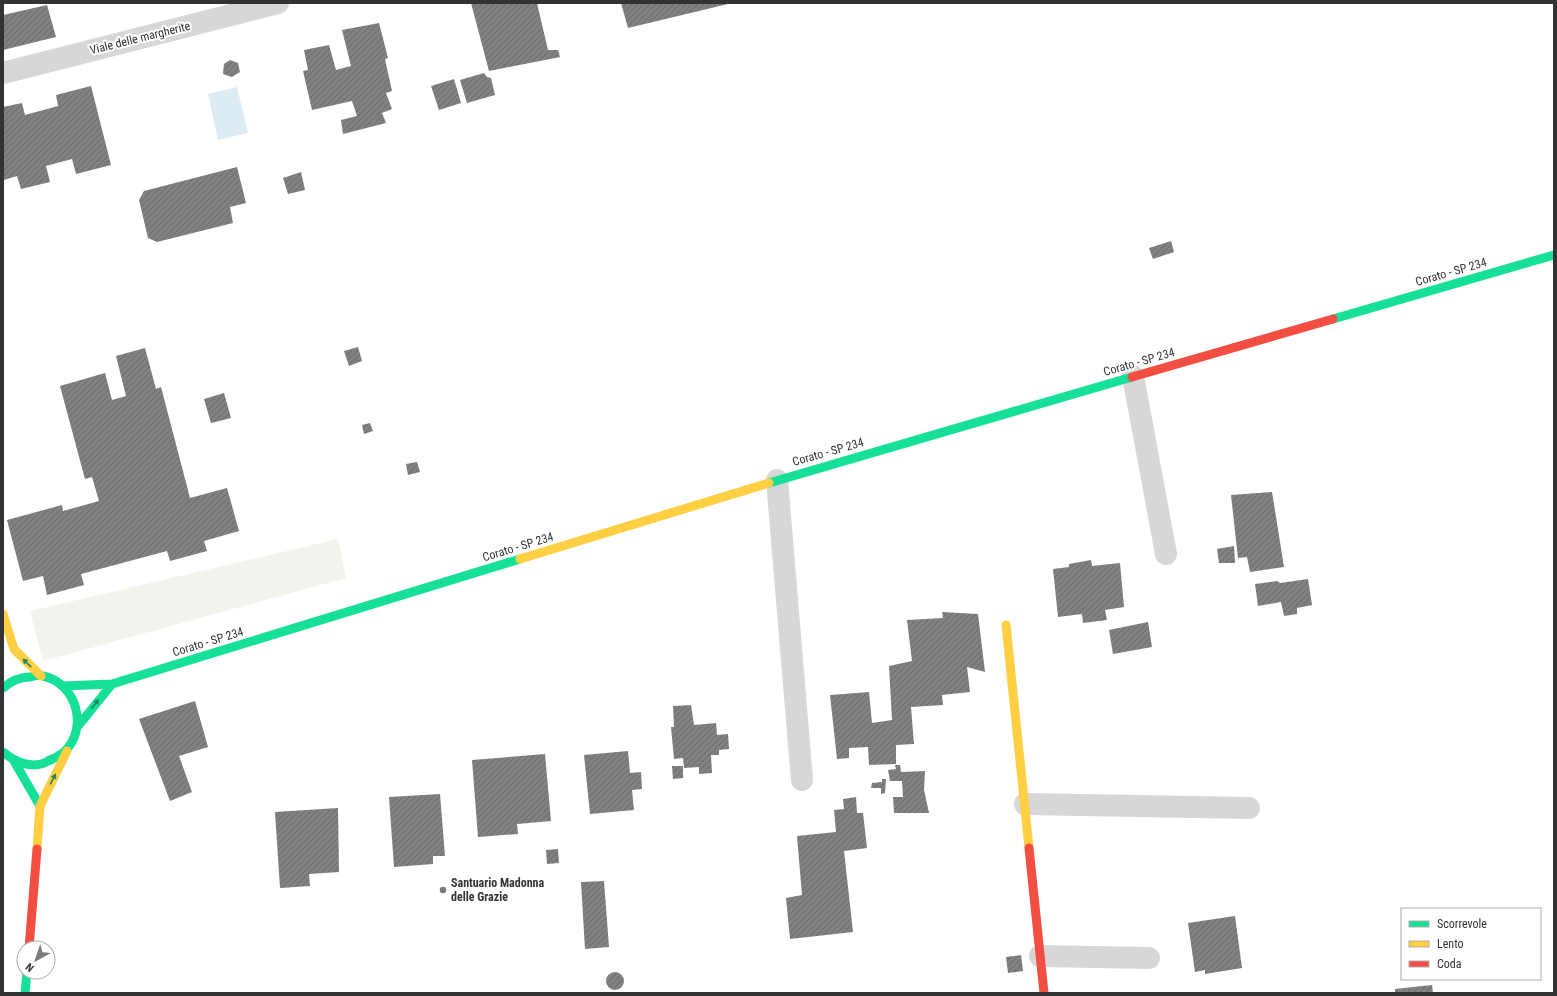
<svg xmlns="http://www.w3.org/2000/svg" width="1557" height="996" font-family="'Roboto Condensed',sans-serif">
	<style>
		.garden { fill: #f1f5ed }
		.water { fill: #ddebf3 }
		.building { fill: url(#building-hatch) }
		.lines { fill: none; stroke-linecap: round; stroke-linejoin: round }
		.street { stroke: #d7d7d7; stroke-width: 22 }
		.fast { stroke: #16e098; stroke-width: 9 }
		.slow { stroke: #ffcf43; stroke-width: 9 }
		.jam { stroke: #f24e42; stroke-width: 9 }
		.oneway { fill: #268160 }
		.poi-dot { fill: #7a7a7a; stroke: #fff; stroke-width: 1.5 }
		.labels { text-anchor: middle; stroke-width: 4; stroke-linejoin: round; paint-order: stroke }
		.street-label { font-size: 12px; fill: #333; stroke: #fff }
		.poi-label { font-size: 12px; font-weight: bold; fill: #333; stroke: #fff; text-anchor: start }
	</style>
	<defs>
		<pattern id="building-hatch" width="6" height="6" patternUnits="userSpaceOnUse"><rect width="6" height="6" fill="#818181"/><path d="M-1 1l2-2M0 6l6-6M5 7l2-2" fill="none" stroke="#6a6a6a"/></pattern>
	</defs>
	<rect width="100%" height="100%" fill="#fff"/>
	<path class="garden" d="M338,539l8,39 -303,83 -13,-50z"/>
	<path class="water" d="M237,87l11,46 -30,7 -10,-46z"/>
	<path class="building" d="M471,3h66l11,47h10l2,7 -71,14z
		M621,3h107v1l-100,24z
		M47,5l9,32 -53,13v-35z
		M379,23l9,35 -3,1 7,32 -6,2 6,16 -10,4 4,10 -43,11 -2,-14 16,-4 -5,-15 -40,9 -9,-39 5,-1 -4,-20 25,-5 7,25 15,-4 -9,-36z
		M230,60l8,3 2,9 -8,5 -9,-3 1,-10z
		M484,73l3,4 4,1 4,17 -28,8 -7,-23z
		M454,79l7,24 -22,7 -8,-24z
		M91,86l20,79 -35,9 -4,-15 -26,7 4,16 -29,7 -4,-13 -13,4 -1,-73 19,-4 3,12 33,-9 -2,-11z
		M237,167l9,36 -16,4 3,16 -76,19 -9,-4 -9,-38 5,-9z
		M301,172l4,18 -17,4 -5,-16z
		M1171,241l3,11 -21,7 -4,-11z
		M358,347l4,14 -13,5 -5,-15z
		M145,348l11,41 5,-2 29,111 37,-10 12,43 -35,10 3,10 -37,10 -3,-10 -86,23 3,11 -37,10 -4,-19 -20,5 -16,-61 55,-15 1,6 36,-10 -7,-24 -7,2 -25,-93 45,-13 7,27 14,-4 -10,-40z
		M224,393l7,25 -20,5 -7,-24z
		M370,423l3,8 -9,3 -2,-9z
		M417,462l3,10 -12,3 -2,-11z
		M1272,492l12,75 -34,5 -3,-15 -9,1 -7,-63z
		M1234,546l1,17h-16l-2,-14z
		M1091,560l1,6 28,-3 4,44 -19,3 2,10 -24,3 -1,-9 -24,3 -5,-48 16,-2v-3z
		M1308,579l4,26 -15,3v6l-13,2 -3,-14 -23,4 -3,-22 22,-3 3,2z
		M942,612l36,2 7,58 -18,-5 3,25 -28,3 1,10 -32,2 3,37 -18,1v19l-27,1 -1,-18 -19,1v10l-12,1 -7,-64 39,-3 3,31 20,-3 -3,-54 23,-5 -5,-41 36,-2z
		M1148,622l4,25 -39,7 -4,-24z
		M195,701l13,46 -29,9 13,36 -22,9 -31,-82z
		M691,705l3,20 22,-2 1,12 11,-1 1,15 -10,1v5h-8l1,18 -13,1v-7l-15,1 -1,-10 -9,1 -3,-32h3l-1,-21z
		M628,751l2,22 11,-1 1,17 -10,1 2,20 -44,4 -6,-59z
		M545,754l6,67 -34,3 1,10 -40,3 -6,-77z
		M895,765h5l1,7 24,-1 -1,19 5,23h-35l-1,-16h10l-1,-16h-12l-2,-11 8,-1z
		M672,766h11v12l-10,1z
		M882,779h4l-1,14 -4,1v-6h-10l1,-5 10,-1z
		M440,794l5,62h-12v8l-39,3 -5,-70z
		M856,797l1,16h6l4,35 -23,3 9,81 -63,7 -4,-41 16,-3 -5,-59 39,-4 -2,-22 10,-1 -1,-10z
		M338,808l1,64 -30,2 1,12 -30,2 -5,-76z
		M558,849l1,14 -12,1 -1,-14z
		M604,881l5,66 -24,2 -4,-67z
		M1235,916l7,52 -37,6v-4l-10,2 -7,-49z
		M1021,955l2,16 -15,2 -2,-16z
		M606 981a9 9 0 1 1 18 0a9 9 0 1 1-18 0Z
		M1432,985l1,8h-38v-4z"/>
	<g class="lines">
		<path class="street" d="M3,73l275,-70
			M1133,376l33,178
			M777,480l25,300
			M1025,804l224,4
			M1040,956l109,2"/>
		<path class="fast" d="M1333,319l221,-64
			M769,483l363,-106
			M63,686l49,-2 408,-125
			M3,688c8,-7 17,-11 27,-11 4,-1 9,-2 13,-1 34,7 46,53 21,76 -5,4 -11,7 -16,9 -15,9 -33,1 -45,-9
			M79,725l33,-41
			M14,761l26,45
			M25,993l2,-21"/>
		<path class="slow" d="M520,559l249,-76
			M3,614l11,35 27,27
			M1006,625l23,223
			M37,849l3,-43 27,-55"/>
		<path class="jam" d="M1132,377l201,-58
			M1029,848l15,145
			M29,948l8,-99"/>
	</g>
	<defs><path id="oneway-solid" d="M-6-.8H1V-3.2L6.5 0L1 3.2V.8H-6Z"/></defs>
	<g class="oneway">
		<use href="#oneway-solid" transform="translate(27 663) rotate(-136)"/>
		<use href="#oneway-solid" transform="translate(95 704) rotate(-51)"/>
		<use href="#oneway-solid" transform="translate(53 779) rotate(-63)"/>
	</g>
	<circle class="poi-dot" cx="443" cy="890" r="4"/>
	<g class="labels">
		<g class="street-label">
			<text transform="translate(140 38) rotate(-14)" y="4">Viale delle margherite</text>
			<text transform="translate(1451 272) rotate(-16)" y="4">Corato - SP 234</text>
			<text transform="translate(1139 362) rotate(-16)" y="4">Corato - SP 234</text>
			<text transform="translate(828 452) rotate(-16)" y="4">Corato - SP 234</text>
			<text transform="translate(518 547) rotate(-17)" y="4">Corato - SP 234</text>
			<text transform="translate(208 642) rotate(-17)" y="4">Corato - SP 234</text>
		</g>
		<g class="poi-label">
			<text x="451" y="887">Santuario Madonna<tspan x="451" dy="14">delle Grazie</tspan></text>
		</g>
	</g>
	<rect width="1557" height="996" fill="none" stroke="#333333" stroke-width="8"/>
	<rect x="1401" y="908" width="140" height="72" fill="#ffffff" stroke="#adadad"/>
	<rect x="1409" y="921" width="20" height="6" fill="#16e098" stroke="#adadad"/>
	<text x="1437" y="928" font-size="12" fill="#333333">Scorrevole</text>
	<rect x="1409" y="941" width="20" height="6" fill="#ffcf43" stroke="#adadad"/>
	<text x="1437" y="948" font-size="12" fill="#333333">Lento</text>
	<rect x="1409" y="961" width="20" height="6" fill="#f24e42" stroke="#adadad"/>
	<text x="1437" y="968" font-size="12" fill="#333333">Coda</text>
	<g transform="translate(36 960) rotate(220)"><circle r="19" fill="#ffffff" stroke="#adadad"/>
	<path d="M0-3L7 15L0 10L-7 15Z" fill="#7a7a7a"/>
	<text y="-6" font-size="11" font-weight="bold" text-anchor="middle" fill="#333333">N</text>
	</g>
</svg>
